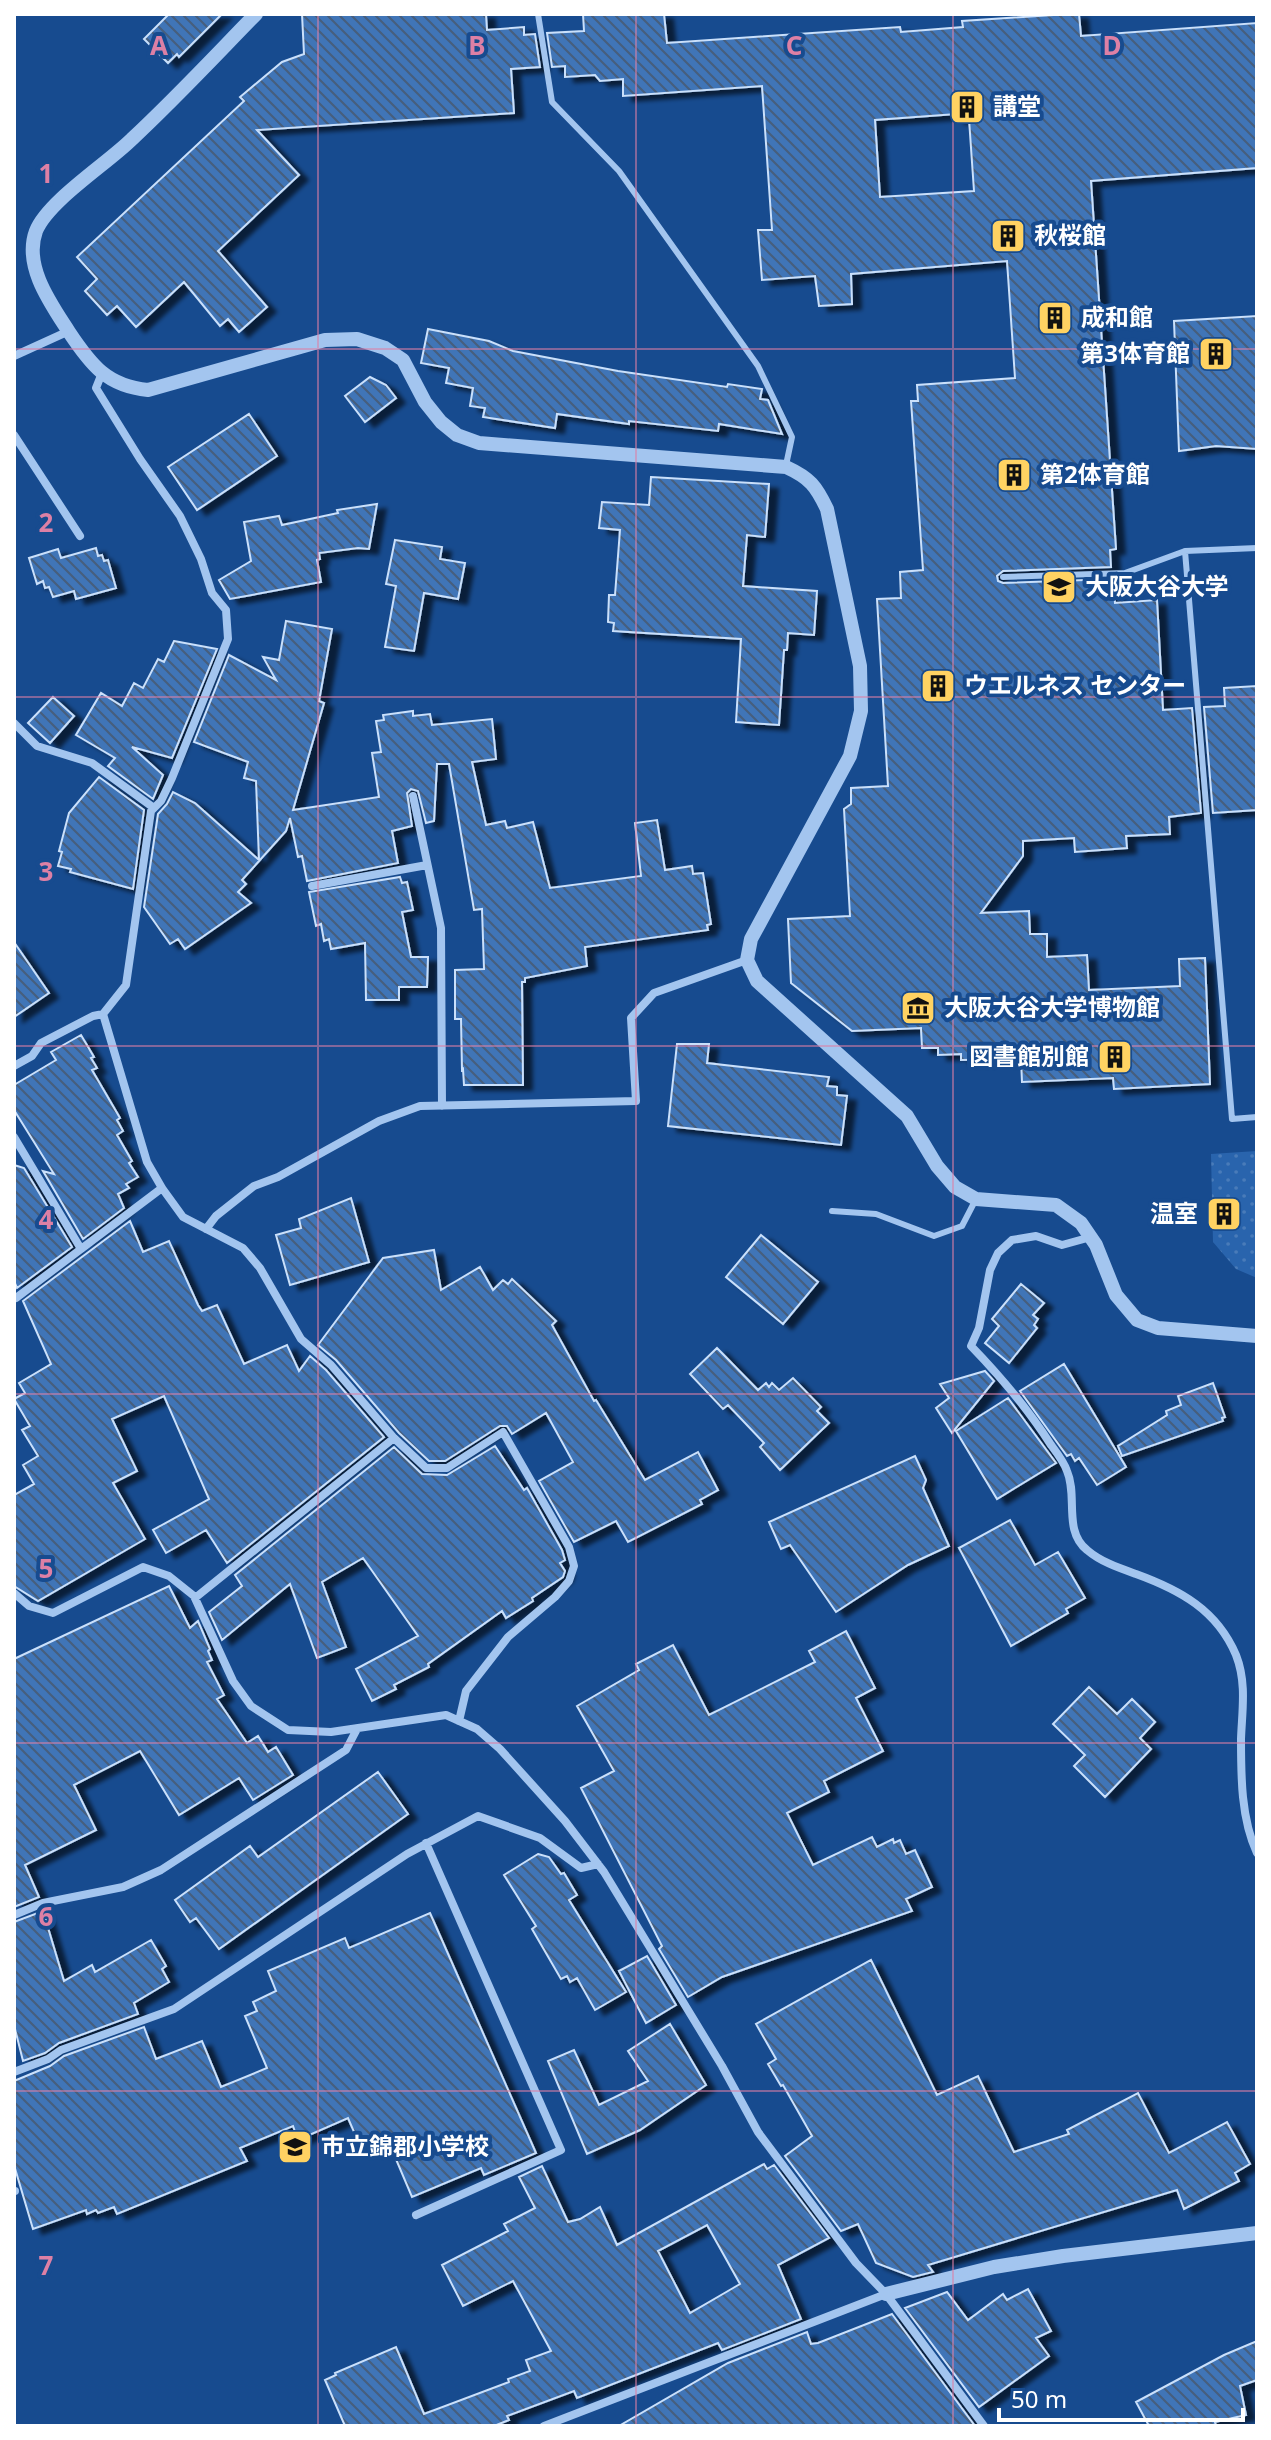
<svg xmlns="http://www.w3.org/2000/svg" width="1271" height="2440" font-family="'Noto Sans','Noto Sans JP',sans-serif">
	<style>
		.garden { fill: url(#garden-dots) }
		.building { fill: url(#building-back-hatch); stroke: #cae0fb; stroke-width: 2; fill-rule: evenodd; filter: url(#shadow) }
		.lines { fill: none; stroke-linecap: round; stroke-linejoin: round }
		.service { stroke: #a3c5ef; stroke-width: 6 }
		.minor { stroke: #a3c5ef; stroke-width: 8 }
		.tertiary { stroke: #a3c5ef; stroke-width: 14 }
		.grid { fill: none; stroke: #dd80a5; stroke-width: 2; stroke-opacity: 0.55 }
		.labels { text-anchor: middle; stroke-width: 8; stroke-linejoin: round; paint-order: stroke }
		.poi-label { font-size: 24px; font-weight: bold; fill: #fff; stroke: #174b8f; text-anchor: start }
		.grid-label { font-size: 26px; text-anchor: middle; font-weight: bold; fill: #dd80a5; stroke: #174b8f; stroke-width: 8; stroke-linejoin: round; paint-order: stroke }
	</style>
	<defs>
		<pattern id="garden-dots" width="8" height="8" patternUnits="userSpaceOnUse" patternTransform="scale(2)"><rect width="8" height="8" fill="#2964ad"/><path d="M2 2h.1M6 6h.1" fill="none" stroke="#497bb9" stroke-width="1.8" stroke-linecap="round"/></pattern>
		<pattern id="building-back-hatch" width="6" height="6" patternUnits="userSpaceOnUse" patternTransform="scale(2)"><rect width="6" height="6" fill="#3f74b7"/><path d="M-1 5l2 2M0 0l6 6M5-1l2 2" fill="none" stroke="#465e7c"/></pattern>
		<filter id="shadow"><feDropShadow dx="9" dy="5" stdDeviation="2" flood-color="#0009"/></filter>
	</defs>
	<rect width="100%" height="100%" fill="#174b8f"/>
	<path class="garden" d="M1257,1151v127l-21,-9 -23,-27 -2,-88z"/>
	<path class="building" d="M169,14h53l-43,43 -2,-3 -9,9 -24,-24z
		M302,14h184l1,16 37,-3v8l11,-1 5,33 -29,2 3,44 -257,17 42,45 -81,76 49,56 -28,25 -11,-13 -8,7 -36,-44 -48,45 -19,-21 -10,9 -22,-24 12,-12 -20,-22 167,-156 -4,-4 42,-35 22,-8z
		M583,14h81l3,29 233,-16 1,5 62,-5 -1,-6 107,-7h10l2,22 176,-13v145l-166,13 25,368 -6,1 1,17 -108,4 -6,5 1,5 5,2 110,-4 2,24 42,-3 6,110 29,-2 9,105 -32,4 1,17 -44,2 1,12 -52,4 -1,-14 -51,3v15l-42,57 48,-2 1,23h17v23l40,-2 2,35 91,-4 -1,-27 26,-1 5,126 -96,5 -1,-11 -91,4 -1,-23 -60,1v-6l-23,1v-7h-16l-1,-20 -69,3 -61,-48 -3,-64 62,-3 -6,-107 7,-5v-16l37,-2 -11,-187 24,-1 -1,-26 23,-2 -12,-169h7l-1,-16 98,-7 -8,-117 -156,13 1,30 -33,2 -4,-30 -53,4 -4,-50h14l-10,-144 -139,10v-17l-23,2 -5,-6 -30,2v-11l-13,1 -5,-34 37,-2zM956,114v5h13l5,72 -94,6 -5,-77z
		M1257,316v133l-41,-3 -37,5 -5,-130z
		M428,329l61,12 24,10 105,20 109,16 1,-3 34,5 -2,10 8,1 14,34 -63,-10 -1,7 -89,-10v3l-72,-10 -2,14 -72,-11 2,-9 -15,-2 3,-18 -27,-5 3,-15 -28,-5z
		M370,377l16,8 10,13 -31,24 -20,-26z
		M249,414l28,42 -80,54 -29,-43z
		M651,477l118,7 -4,53 -18,-2 -4,51 74,5 -3,44 -26,-2 -1,17h-3l-5,75 -43,-3 5,-83 -128,-8 1,-8 -6,-1 1,-27h6l5,-65 -21,-2 3,-26 47,3z
		M377,504l-8,45 -11,-1 -39,5 1,6 -3,1 4,22 -91,17 -11,-19 32,-19 -7,-39 35,-6 3,9 56,-12 -1,-3z
		M395,540l47,7 -2,12 25,4 -7,36 -34,-6 -10,58 -29,-4 11,-61 -10,-2z
		M96,548l2,8 4,-1 2,6 4,-1 8,28 -40,11 -2,-8 -21,6 -4,-10 -4,1 -2,-7 -6,3 -8,-26 29,-9 3,9z
		M286,621l46,8 -13,72 5,2 -31,107 86,-13 -7,-44 9,-1 -5,-31 8,-1 -1,-5 30,-4v5l17,-2 2,11 60,-6 4,40 -24,3 14,63 19,-4 2,7 26,-6 17,66 91,-12 -6,-53 22,-3 8,50 27,-4 1,8 10,-1 8,51 -4,1 1,5 -123,17 2,19 -62,12v4h-3l1,103h-59l-1,-16 -1,1 -1,-51h-6v-49l29,-1 -2,-60 -8,1 -25,-146h-12l-3,57 -8,2 -8,-32 -7,-2 -4,4 5,33 -20,5 6,32 -91,18 -5,-25 -4,1 -8,-39 -4,13 -44,49 4,4 -8,8 13,11 -66,46 -7,-10 -8,5 -26,-37 14,-93 9,-10 6,-12 22,11 64,57 -3,-79 -12,-3 4,-16 -54,-20 35,-87 47,25 -13,-23 16,3z
		M174,641l43,8 -45,109 -40,-11 31,28 -10,24 -45,-33 7,-8 -39,-23 25,-42 21,13 12,-23 9,5 15,-29 6,3z
		M1257,686v124l-44,3 -9,-106 21,-1 -1,-18z
		M53,697l21,19 -24,27 -22,-20z
		M99,777l45,33 -11,79 -63,-17 1,-3 -13,-3 4,-14 -3,-1 10,-38z
		M400,877l2,6 5,-1 6,28 -11,2 9,45h17l-1,30h-28v13h-33l-1,-57 -34,6 -2,-10 -5,2 -3,-17 -5,2 -7,-34z
		M14,942l35,51 -35,24z
		M81,1035l13,22 -3,1 6,10 -5,2 28,48 -3,2 6,11 -6,4 15,26 -3,2 9,14 -12,7 3,4 -11,6 6,14 -41,31 -40,-68 11,3 -40,-64v-25l42,-25 -5,-8z
		M677,1044h32l-2,19 122,14 -2,9 10,1v8l10,1 -6,49 -173,-19z
		M14,1165l10,3 48,79 -55,41 -3,-7z
		M351,1198l18,64 -79,23 -14,-50 25,-7 -2,-9z
		M130,1221l13,31 26,-11 29,64 4,6 15,-6 27,59 43,-19 12,26 11,-15 16,14 58,67 -157,126 -21,-33 -40,23 -13,-23 56,-31 -45,-103 -52,23 25,52 -24,12 32,56 -107,62 -24,-15v-91l20,-11 -11,-19 15,-9 -16,-26 8,-4 -16,-27 11,-6 -6,-10 32,-19 -28,-63z
		M761,1235l57,47 -35,42 -57,-47z
		M434,1250l7,40 39,-23 13,23 10,-10 5,4 4,-5 44,42 -4,4 42,76 2,-1 49,80 53,-28 20,38 -18,10 2,4 -74,38 -12,-21 -42,21 -35,-61 34,-19 -27,-49 -34,21 -5,-8h-7l-55,35h-16l-30,-28 -63,-73 -18,-15 65,-87z
		M1021,1284l23,19 -11,12 5,4 -4,6 3,3 -28,35 -24,-20 14,-17 -7,-7z
		M717,1348l41,42 8,-7 3,4 3,-4 7,7 14,-12 28,29 -4,4 12,12 -49,47 -20,-23 4,-4 -36,-38 -5,4 -33,-35z
		M1064,1364l62,103 -29,18 -18,-27 -4,3 -4,-7 -4,2 -47,-65z
		M985,1371l9,10 -42,52 -16,-25 13,-10 -9,-14z
		M1213,1383l12,34 -3,1 1,3 -101,35 -4,-10 49,-31 -1,-4 15,-6 -3,-9z
		M1008,1398l48,65 -59,36 -41,-68z
		M495,1446l29,44 3,-2 35,62 3,10 -5,3 5,8 -2,6 -31,21 1,3 -27,17 -4,-7 -74,53 1,3 -35,18 2,4 -24,12 -16,-32 62,-33 -55,-78 -41,24 24,65 -29,11 -27,-74 -68,56 -13,-28 33,-26 -7,-11 159,-128 28,27 25,1z
		M915,1456l11,24 -3,8 26,58 -41,19 -72,47 -46,-67 -9,4 -12,-27z
		M1010,1520l25,45 23,-13 27,46 -19,11 2,4 -57,33 -52,-98z
		M169,1586l21,42 8,-7 12,28 -2,2 4,9 -5,2 17,33 -7,4 30,44 11,-7 10,16 8,-5 17,28 -40,25 -14,-22 -60,37 -39,-64 -66,34 22,45 -71,35 14,32 -25,10v-248z
		M846,1631l29,57 -19,10 27,53 -59,30 5,11 -42,21 26,52 59,-28 5,10 16,-8 1,4 6,-3 6,14 9,-4 17,37 -26,12 6,12 -190,66 -34,20 -29,-48 3,-3 -81,-158 33,-17 -37,-65 62,-36 -3,-6 37,-19 36,70 106,-53 -6,-11z
		M1089,1687l28,27 15,-15 23,23 -15,16 11,11 -46,48 -31,-31 11,-11 -32,-31z
		M378,1772l30,42 -189,135 -23,-31 -6,4 -15,-22 75,-54 8,11z
		M538,1854l11,3 12,17 3,-1 13,22 -8,5 57,92 -31,18 -18,-32 -7,4 -3,-6 -6,3 -29,-50 4,-3 -32,-51z
		M43,1911l21,70 28,-16 3,7 56,-32 15,26 -4,3 7,13 -35,21 4,11 -79,29 -14,10 -22,8 -9,-36v-103z
		M430,1913l106,240 -52,22 -3,-7 -69,29 -25,-59 -26,10 -13,-30 -50,22 -5,-14 -53,22 7,13 -130,53 -3,-7 -16,6 -2,-3 -9,4 -1,-4 -53,19 -19,-64v-84l36,-15 14,-10 80,-29 12,32 46,-18 19,46 46,-19 -22,-52 12,-5 -4,-9 23,-11 -8,-20 77,-33 4,10z
		M647,1956l29,49 -30,18 -27,-52z
		M871,1960l66,135 41,-19 36,76 55,-18 -2,-4 71,-37 31,60 58,-31 23,42 -15,9 4,8 -55,28 -7,-19 -249,75 5,7 -20,5 -37,-14 -18,-39 -17,7 -56,-75 27,-20 -29,-51 -2,1 -13,-22 8,-5 -20,-35z
		M670,2024l36,61 -66,45 -53,24 -39,-93 26,-11 25,55 49,-24 -20,-30z
		M764,2164l3,5 7,-4 55,73 -51,27 23,54 -79,31 -4,-7 -141,55 -3,-7 -67,25 2,4 -15,6h-149l-20,-46 11,-5 -1,-2 61,-26 28,67 85,-32 -1,-3 22,-8 -4,-11 25,-9 -38,-70 -50,25 -21,-41 66,-34 -4,-7 31,-16 -16,-31 23,-11 26,56 12,-3 20,-12 17,38zM707,2225l33,59 -50,29 -32,-62z
		M1028,2289l23,42 -15,7 13,18 -70,51 -74,-99 42,-16 21,28 35,-26 4,6z
		M892,2314l83,112h-356l109,-63 79,-31 4,12 7,-1z
		M1257,2341v39l-17,6 6,29 -31,7 1,4h-67l-13,-24 88,-47z"/>
	<g class="lines">
		<path class="service" d="M538,14l14,88 67,69 139,195 34,71 -6,28
			M1257,548l-72,3 47,568 25,-2
			M1003,577l122,-4 60,-22
			M832,1211l44,3 58,22 28,-10 14,-27"/>
		<path class="minor" d="M14,356l55,-25
			M102,373l-6,15 44,71 40,57 21,43 11,34 14,17 2,29 -56,139 -11,23 -10,10 -25,174 -23,29 44,148 15,26 21,29 60,31 17,20 41,71 30,26 63,73 32,30h21l56,-36 66,115 5,19 -5,15 -14,16 -47,40 -42,54 -7,30
			M14,435l66,101
			M14,723l23,23 55,17 62,45
			M413,796l28,132 1,178
			M312,886l115,-21
			M14,1066l18,-10 9,-13 52,-27 10,-2
			M14,1137l67,112
			M206,1229l10,-13 38,-30 24,-9 101,-56 41,-15 216,-5 -5,-83 23,-25 93,-33
			M1091,1237l-29,8 -26,-9 -24,4 -14,13 -8,17 -11,58 -8,18c30,31 57,63 80,99 6,8 13,17 16,26 11,25 -4,60 20,79 14,12 32,18 49,24 44,16 81,36 100,81 11,28 6,56 5,84 0,37 0,80 16,114
			M16,1298l146,-110
			M14,1593l15,13 24,7 90,-46 26,9 25,20 39,85 18,25 37,24 43,2 115,-17 31,14 23,20 65,72 39,51 118,194 36,66 98,131 30,31 98,132
			M195,1598l199,-160
			M14,1915l29,-12 80,-16 38,-17 185,-120 11,-21
			M14,2072l34,-13 13,-9 113,-41 233,-155 71,-38 62,22 41,30 17,-4
			M14,2191h1
			M416,2215l145,-65 -135,-307
			M544,2426l342,-132"/>
		<path class="tertiary" d="M256,14c-41,42 -81,85 -124,125 -24,24 -84,62 -96,92 -13,35 15,73 33,101 22,33 38,54 79,58l177,-50 32,-1 28,9 18,12 22,42 16,20 16,13 22,8 307,24c24,11 30,19 41,42l33,157 1,45 -11,45 -99,183 -4,21 10,21 150,135 30,50 18,21 21,12 80,6 25,18 15,22 20,50 21,25 21,8 99,8
			M886,2294l108,-27 69,-11 194,-23"/>
	</g>
	<path class="grid" d="M318,14v2412M636,14v2412M953,14v2412M14,349h1243M14,697h1243M14,1046h1243M14,1394h1243M14,1743h1243M14,2091h1243"/>
	<defs>
		<g id="building-square" transform="scale(1.8)"><rect x="-9" y="-9" width="18" height="18" rx="4" fill="#ffd262" stroke="#174b8f"/><path d="M-4-6H4V6H1V3H-1V6H-4ZM-2.5-4.3h1.7v1.8h-1.7ZM.8-4.3h1.7v1.8H.8ZM-2.5-1h1.7V.8h-1.7ZM.8-1h1.7V.8H.8Z" fill="#111"/></g>
		<g id="university-square" transform="scale(1.8)"><rect x="-9" y="-9" width="18" height="18" rx="4" fill="#ffd262" stroke="#174b8f"/><path d="M0-5L7-2L0 1L-7-2ZM-4 1L0 2.5L4 1V4Q0 6-4 4Z" fill="#111"/></g>
		<g id="museum-square" transform="scale(1.8)"><rect x="-9" y="-9" width="18" height="18" rx="4" fill="#ffd262" stroke="#174b8f"/><path d="M0-6L6-3V-2H-6V-3ZM-5-1h2V3h-2ZM-1-1h2V3h-2ZM3-1h2V3H3ZM-6 4H6V6H-6Z" fill="#111"/></g>
		<g id="school-square" transform="scale(1.8)"><rect x="-9" y="-9" width="18" height="18" rx="4" fill="#ffd262" stroke="#174b8f"/><path d="M0-5L7-2L0 1L-7-2ZM-4 1L0 2.5L4 1V4Q0 6-4 4Z" fill="#111"/></g>
	</defs>
	<g fill-rule="evenodd">
		<use href="#building-square" x="967" y="107"/>
		<use href="#building-square" x="1008" y="236"/>
		<use href="#building-square" x="1055" y="318"/>
		<use href="#building-square" x="1216" y="354"/>
		<use href="#building-square" x="1014" y="475"/>
		<use href="#university-square" x="1059" y="587"/>
		<use href="#building-square" x="938" y="686"/>
		<use href="#museum-square" x="918" y="1008"/>
		<use href="#building-square" x="1115" y="1057"/>
		<use href="#building-square" x="1224" y="1214"/>
		<use href="#school-square" x="295" y="2147"/>
	</g>
	<g class="labels">
		<g class="poi-label">
			<text x="993" y="115">講堂</text>
			<text x="1034" y="244">秋桜館</text>
			<text x="1081" y="326">成和館</text>
			<text x="1190" y="362" text-anchor="end">第3体育館</text>
			<text x="1040" y="483">第2体育館</text>
			<text x="1085" y="595">大阪大谷大学</text>
			<text x="964" y="694">ウエルネス センター</text>
			<text x="944" y="1016">大阪大谷大学博物館</text>
			<text x="1089" y="1065" text-anchor="end">図書館別館</text>
			<text x="1198" y="1222" text-anchor="end">温室</text>
			<text x="321" y="2155">市立錦郡小学校</text>
		</g>
	</g>
	<g class="grid-label">
		<text x="159" y="55">A</text>
		<text x="477" y="55">B</text>
		<text x="794" y="55">C</text>
		<text x="1112" y="55">D</text>
		<text x="46" y="183">1</text>
		<text x="46" y="532">2</text>
		<text x="46" y="881">3</text>
		<text x="46" y="1229">4</text>
		<text x="46" y="1578">5</text>
		<text x="46" y="1926">6</text>
		<text x="46" y="2275">7</text>
	</g>
	<rect width="1271" height="2440" fill="none" stroke="#ffffff" stroke-width="32"/>
	<path d="M999 2408v12h244v-12" fill="none" stroke="#ffffff" stroke-width="4"/>
	<text x="1011" y="2408" font-size="24" fill="#ffffff" stroke="#174b8f" stroke-width="6" paint-order="stroke">50 m</text>
</svg>
